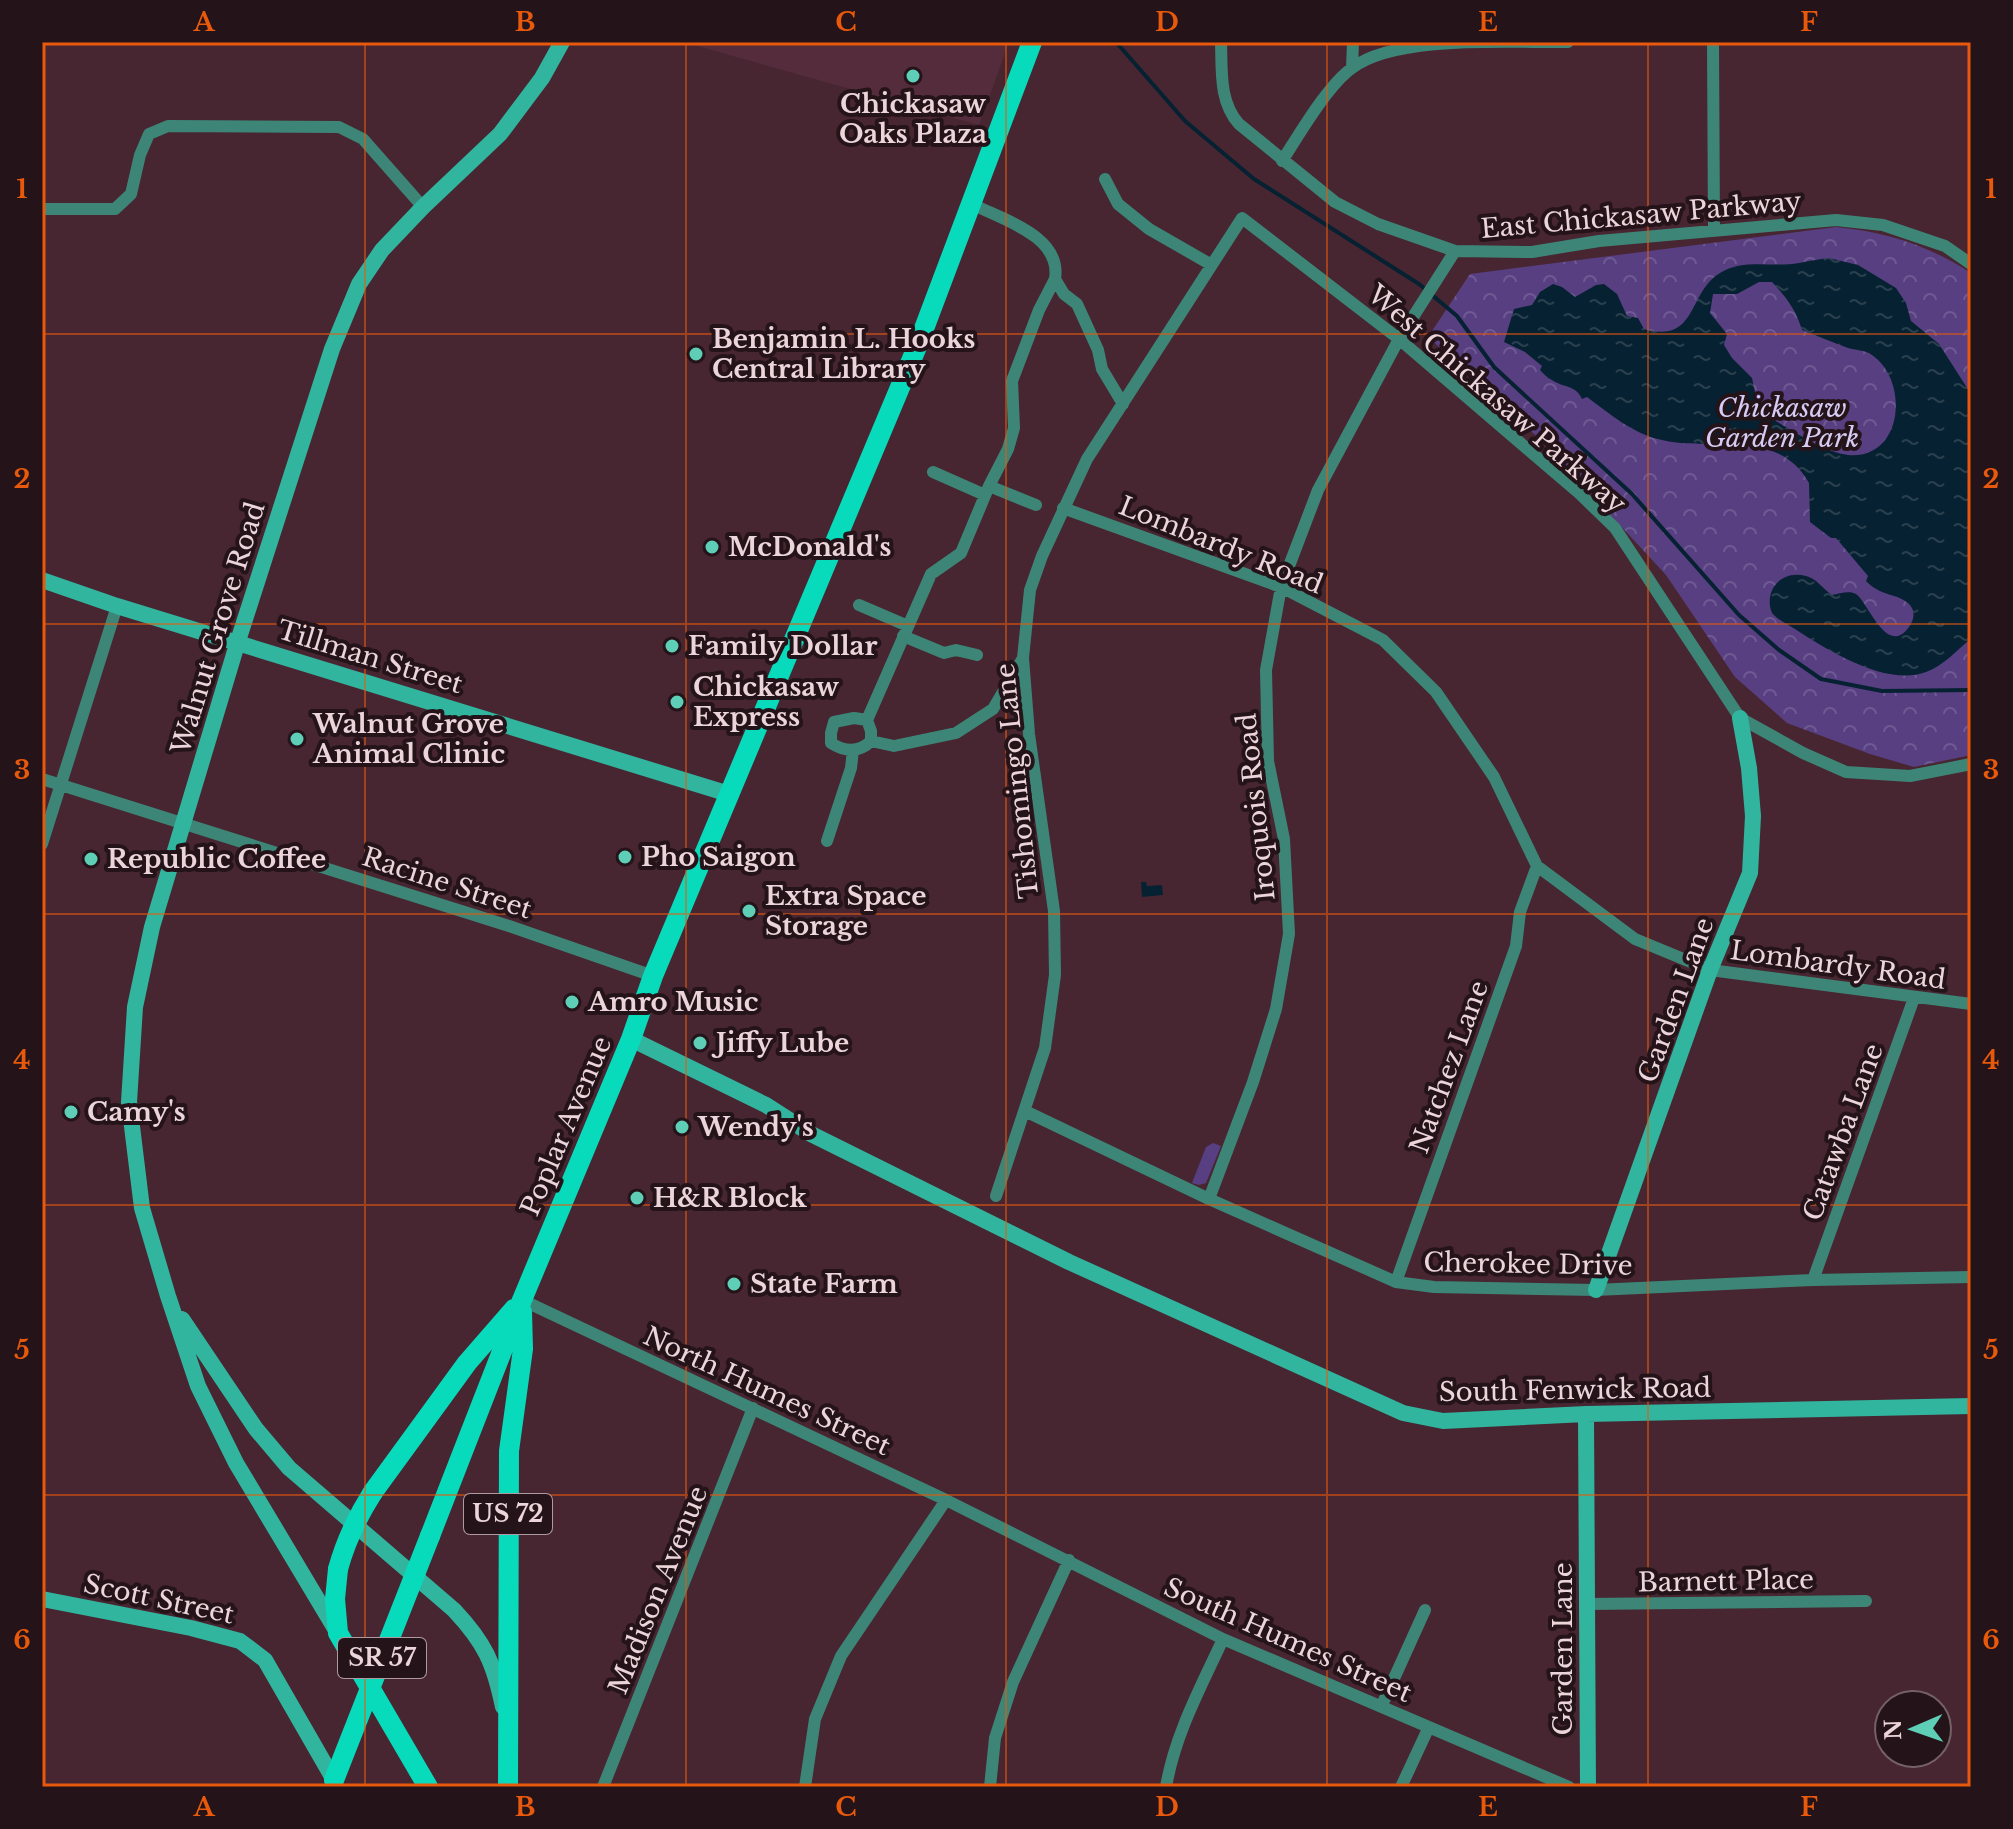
<svg xmlns="http://www.w3.org/2000/svg" width="2013" height="1829" font-family="'Libre Baskerville',serif">
	<style>
		.built { fill: #552c3b }
		.grass { fill: #573f82 }
		.forest { fill: url(#forest-crowns) }
		.water { fill: url(#water-ripples); fill-rule: evenodd }
		.lines { fill: none; stroke-linecap: round; stroke-linejoin: round }
		.stream { stroke: #062131; stroke-width: 4 }
		.street { stroke: #3d8677; stroke-width: 12 }
		.secondary { stroke: #31b59e; stroke-width: 16 }
		.primary { stroke: #08dabc; stroke-width: 20 }
		.primary-bridge { stroke: #08dabc; stroke-width: 20 }
		.grid { fill: none; stroke: #e8590c; stroke-width: 2; stroke-opacity: 0.55 }
		.poi-dot { fill: #5eceb7; stroke: #241419; stroke-width: 3 }
		.labels { text-anchor: middle; stroke-width: 8; stroke-linejoin: round; paint-order: stroke }
		.shield { fill: #241419; stroke: #af9aa0; stroke-width: 2 }
		.shield-label { font-size: 24px; font-weight: bold; fill: #ebd4da }
		.poi-label { font-size: 26px; font-weight: bold; fill: #ebd4da; stroke: #241419; text-anchor: start }
		.street-label { font-size: 26px; fill: #ebd4da; stroke: #241419 }
		.park-label { font-size: 26px; font-style: italic; fill: #d6cbf3; stroke: #241419 }
		.neatline { fill: none; stroke: #e8590c; stroke-width: 3 }
		.grid-label { font-size: 26px; text-anchor: middle; font-weight: bold; fill: #e8590c }
	</style>
	<defs>
		<pattern id="forest-crowns" width="20" height="18" patternUnits="userSpaceOnUse" patternTransform="scale(2)"><rect width="20" height="18" fill="#573f82"/><path d="M2 6a3 3 0 1 1 6 0M12 15a3 3 0 1 1 6 0" fill="none" stroke="#6f5a93"/></pattern>
		<pattern id="water-ripples" width="26" height="14" patternUnits="userSpaceOnUse" patternTransform="scale(2)"><rect width="26" height="14" fill="#062131"/><path d="M2 4q2-2 4 0t4 0M15 11q2-2 4 0t4 0" fill="none" stroke="#2a404e"/></pattern>
	</defs>
	<rect width="100%" height="100%" fill="#472631"/>
	<path class="built" d="M683,42h326l-30,83z"/>
	<path class="grass" d="M1213,1143l8,3 -15,37 -7,2 -7,-2 14,-36z"/>
	<path class="forest" d="M1836,227c50,5 92,18 135,46v482l-57,12 -44,-13 -83,-31 -52,-46 -69,-102 -121,-131 -117,-107 42,-63z"/>
	<path class="water" d="M1829,258l29,7 38,23 10,15 5,18 28,23 32,50v245c-15,11 -27,27 -45,33 -39,15 -97,-21 -128,-41 -9,-6 -19,-10 -26,-18 -9,-23 10,-44 34,-37 10,2 17,13 26,19 7,-1 17,-5 24,-1 12,8 31,64 53,33 5,-7 7,-16 0,-23 -13,-12 -26,-6 -43,-23l2,-5 -32,-38h-5l-21,-16 -1,-39c-31,-56 -99,-31 -147,-43 -29,-6 -52,-26 -75,-43l-5,2c-6,-14 -18,-11 -30,-19 -5,-2 -8,-6 -12,-10l2,-4 -17,-14 -21,-10 10,-33 18,-4 8,-13 13,-8 9,3 13,10 21,-12 8,-1 13,10 10,22 11,2 6,11c54,15 43,-36 76,-56 23,-15 54,-5 79,-10 10,-2 20,-4 30,-5zM1759,282h13c14,15 24,28 30,48 15,6 30,12 46,18 7,2 17,2 24,7 38,26 31,105 -24,100 -27,-3 -64,-30 -89,-44l-7,-33 -20,-20 -8,-13 3,-11 -17,-21 3,-19h24z
		M1141,882h5l1,4 15,-1 1,10 -21,2z"/>
	<g class="lines">
		<path class="stream" d="M1116,42l69,79 69,58 165,105 38,32 37,51 138,127 107,121 40,35 42,29 61,12 89,-1"/>
		<path class="street" d="M1221,42c1,29 -2,60 18,82l96,78 43,22 77,27 77,1 67,-11 237,-21 47,5 62,21 26,18
			M1713,42l1,188
			M1352,68l1,-26
			M1282,161c17,-26 45,-75 70,-93 45,-34 160,-25 216,-26
			M1105,179l13,25 31,25 61,35
			M972,204c31,16 90,32 83,75l9,15 13,10 21,46 4,19 21,35
			M42,209h73l16,-15 9,-39 9,-21 19,-8 171,1 24,12 60,68
			M933,472l52,23
			M989,486l47,19
			M1063,508l218,79 102,53 53,52 58,85 43,89 98,73 75,31 261,34
			M859,605l49,21
			M903,636l41,17 12,-3 21,5
			M867,720l-13,-2 -20,4 -3,11v10c14,9 28,10 40,-2v-10l-4,-11 64,-146 30,-21 28,-67 19,-37 6,-21 -2,-47 27,-71 16,-31
			M871,741l23,5 62,-13 37,-24 30,-51
			M42,779l467,147 144,50
			M827,841l24,-73 2,-18
			M42,844l75,-238
			M1025,1111l184,88 187,83 38,5 162,3 217,-10 158,-3
			M996,1196l49,-148 10,-73 -1,-64 -25,-177 -6,-76 7,-68 12,-34 45,-97 155,-241 157,121 181,155 35,34 125,190 63,35 43,19 64,4 61,-12
			M1209,1199l44,-117 23,-73 13,-75 -5,-95 -16,-78 -2,-91 15,-83 37,-97 81,-151 56,-88
			M1813,1280l101,-282
			M1396,1282l120,-336 4,-34 17,-46
			M522,1300l424,200 277,139 346,148
			M1586,1604l280,-3
			M1382,1705l43,-95
			M603,1787l150,-379
			M805,1787l10,-68 26,-63 105,-156
			M990,1787l5,-49 18,-56 56,-122
			M1166,1787c9,-53 35,-100 57,-148
			M1401,1787l27,-58"/>
		<path class="secondary" d="M42,580l75,26 612,188
			M631,1039l135,66 45,29 258,128 334,151 40,8 143,-7 385,-8
			M1596,1290l114,-320 40,-97 3,-57 -4,-48 -9,-50
			M182,1319l74,110 33,39 165,142c31,33 40,53 49,97
			M1586,1414l2,373
			M42,1599l149,29 49,13 25,19 69,120
			M337,1632l-101,-169 -38,-77 -30,-90 -26,-88 -13,-106 6,-95 17,-80 86,-286 94,-292 27,-65 23,-34 41,-43 77,-73 42,-56 20,-36"/>
		<path class="primary" d="M373,1492l94,-129 47,-54
			M430,1536l92,-236 109,-261 22,-63 266,-634 113,-300
			M338,1569l-3,30 3,34 90,154
			M508,1787l1,-336 14,-102 -1,-37"/>
		<path class="primary-bridge" d="M338,1569c8,-29 19,-52 35,-77
			M334,1780l96,-244"/>
	</g>
	<path class="grid" d="M365,42v1745M686,42v1745M1006,42v1745M1327,42v1745M1648,42v1745M42,334h1929M42,624h1929M42,914h1929M42,1205h1929M42,1495h1929"/>
	<g class="poi-dot">
		<circle cx="913" cy="76" r="8"/>
		<circle cx="696" cy="354" r="8"/>
		<circle cx="712" cy="547" r="8"/>
		<circle cx="672" cy="646" r="8"/>
		<circle cx="677" cy="702" r="8"/>
		<circle cx="297" cy="739" r="8"/>
		<circle cx="625" cy="857" r="8"/>
		<circle cx="91" cy="859" r="8"/>
		<circle cx="749" cy="911" r="8"/>
		<circle cx="572" cy="1002" r="8"/>
		<circle cx="700" cy="1043" r="8"/>
		<circle cx="71" cy="1112" r="8"/>
		<circle cx="682" cy="1127" r="8"/>
		<circle cx="637" cy="1198" r="8"/>
		<circle cx="734" cy="1284" r="8"/>
	</g>
	<g class="labels">
		<g class="shield">
			<rect x="464" y="1494" width="88" height="40" rx="6"/>
			<rect x="338" y="1638" width="88" height="40" rx="6"/>
		</g>
		<g class="shield-label">
			<text x="508" y="1522">US 72</text>
			<text x="382" y="1666">SR 57</text>
		</g>
		<g class="poi-label">
			<text x="913" y="113" text-anchor="middle">Chickasaw<tspan x="913" dy="30">Oaks Plaza</tspan></text>
			<text x="712" y="348">Benjamin L. Hooks<tspan x="712" dy="30">Central Library</tspan></text>
			<text x="728" y="556">McDonald's</text>
			<text x="688" y="655">Family Dollar</text>
			<text x="693" y="696">Chickasaw<tspan x="693" dy="30">Express</tspan></text>
			<text x="313" y="733">Walnut Grove<tspan x="313" dy="30">Animal Clinic</tspan></text>
			<text x="641" y="866">Pho Saigon</text>
			<text x="107" y="868">Republic Coffee</text>
			<text x="765" y="905">Extra Space<tspan x="765" dy="30">Storage</tspan></text>
			<text x="588" y="1011">Amro Music</text>
			<text x="716" y="1052">Jiffy Lube</text>
			<text x="87" y="1121">Camy's</text>
			<text x="698" y="1136">Wendy's</text>
			<text x="653" y="1207">H&amp;R Block</text>
			<text x="750" y="1293">State Farm</text>
		</g>
		<g class="street-label">
			<text transform="translate(1641 215) rotate(-5)" y="9">East Chickasaw Parkway</text>
			<text transform="translate(1497 399) rotate(41)" y="9">West Chickasaw Parkway</text>
			<text transform="translate(1221 545) rotate(22)" y="9">Lombardy Road</text>
			<text transform="translate(218 628) rotate(-73)" y="9">Walnut Grove Road</text>
			<text transform="translate(370 657) rotate(17)" y="9">Tillman Street</text>
			<text transform="translate(1017 781) rotate(-96)" y="9">Tishomingo Lane</text>
			<text transform="translate(1256 807) rotate(-96)" y="9">Iroquois Road</text>
			<text transform="translate(447 883) rotate(18)" y="9">Racine Street</text>
			<text transform="translate(1838 965) rotate(8)" y="9">Lombardy Road</text>
			<text transform="translate(1676 1000) rotate(-70)" y="9">Garden Lane</text>
			<text transform="translate(1449 1067) rotate(-70)" y="9">Natchez Lane</text>
			<text transform="translate(566 1126) rotate(-67)" y="9">Poplar Avenue</text>
			<text transform="translate(1843 1132) rotate(-70)" y="9">Catawba Lane</text>
			<text transform="translate(1528 1264) rotate(1)" y="9">Cherokee Drive</text>
			<text transform="translate(1575 1390) rotate(-1)" y="9">South Fenwick Road</text>
			<text transform="translate(767 1391) rotate(25)" y="9">North Humes Street</text>
			<text transform="translate(1726 1581) rotate(-1)" y="9">Barnett Place</text>
			<text transform="translate(658 1590) rotate(-68)" y="9">Madison Avenue</text>
			<text transform="translate(159 1599) rotate(12)" y="9">Scott Street</text>
			<text transform="translate(1288 1640) rotate(24)" y="9">South Humes Street</text>
			<text transform="translate(1563 1649) rotate(-90)" y="9">Garden Lane</text>
		</g>
		<g class="park-label">
			<text x="1782" y="417">Chickasaw<tspan x="1782" dy="30">Garden Park</tspan></text>
		</g>
	</g>
	<rect width="2013" height="1829" fill="none" stroke="#241419" stroke-width="88"/>
	<g transform="translate(1913 1729) rotate(268)"><circle r="38" fill="#241419" stroke="#746166" stroke-width="2"/>
	<path d="M0-6L14 30L0 20L-14 30Z" fill="#5eceb7"/>
	<text y="-12" font-size="22" font-weight="bold" text-anchor="middle" fill="#ebd4da">N</text>
	</g>
	<rect x="44" y="44" width="1925" height="1741" class="neatline"/>
	<g class="grid-label">
		<text x="204" y="31">A</text>
		<text x="525" y="31">B</text>
		<text x="846" y="31">C</text>
		<text x="1167" y="31">D</text>
		<text x="1488" y="31">E</text>
		<text x="1809" y="31">F</text>
		<text x="22" y="198">1</text>
		<text x="1991" y="198">1</text>
		<text x="22" y="488">2</text>
		<text x="1991" y="488">2</text>
		<text x="22" y="779">3</text>
		<text x="1991" y="779">3</text>
		<text x="22" y="1069">4</text>
		<text x="1991" y="1069">4</text>
		<text x="22" y="1359">5</text>
		<text x="1991" y="1359">5</text>
		<text x="22" y="1649">6</text>
		<text x="1991" y="1649">6</text>
		<text x="204" y="1816">A</text>
		<text x="525" y="1816">B</text>
		<text x="846" y="1816">C</text>
		<text x="1167" y="1816">D</text>
		<text x="1488" y="1816">E</text>
		<text x="1809" y="1816">F</text>
	</g>
</svg>
